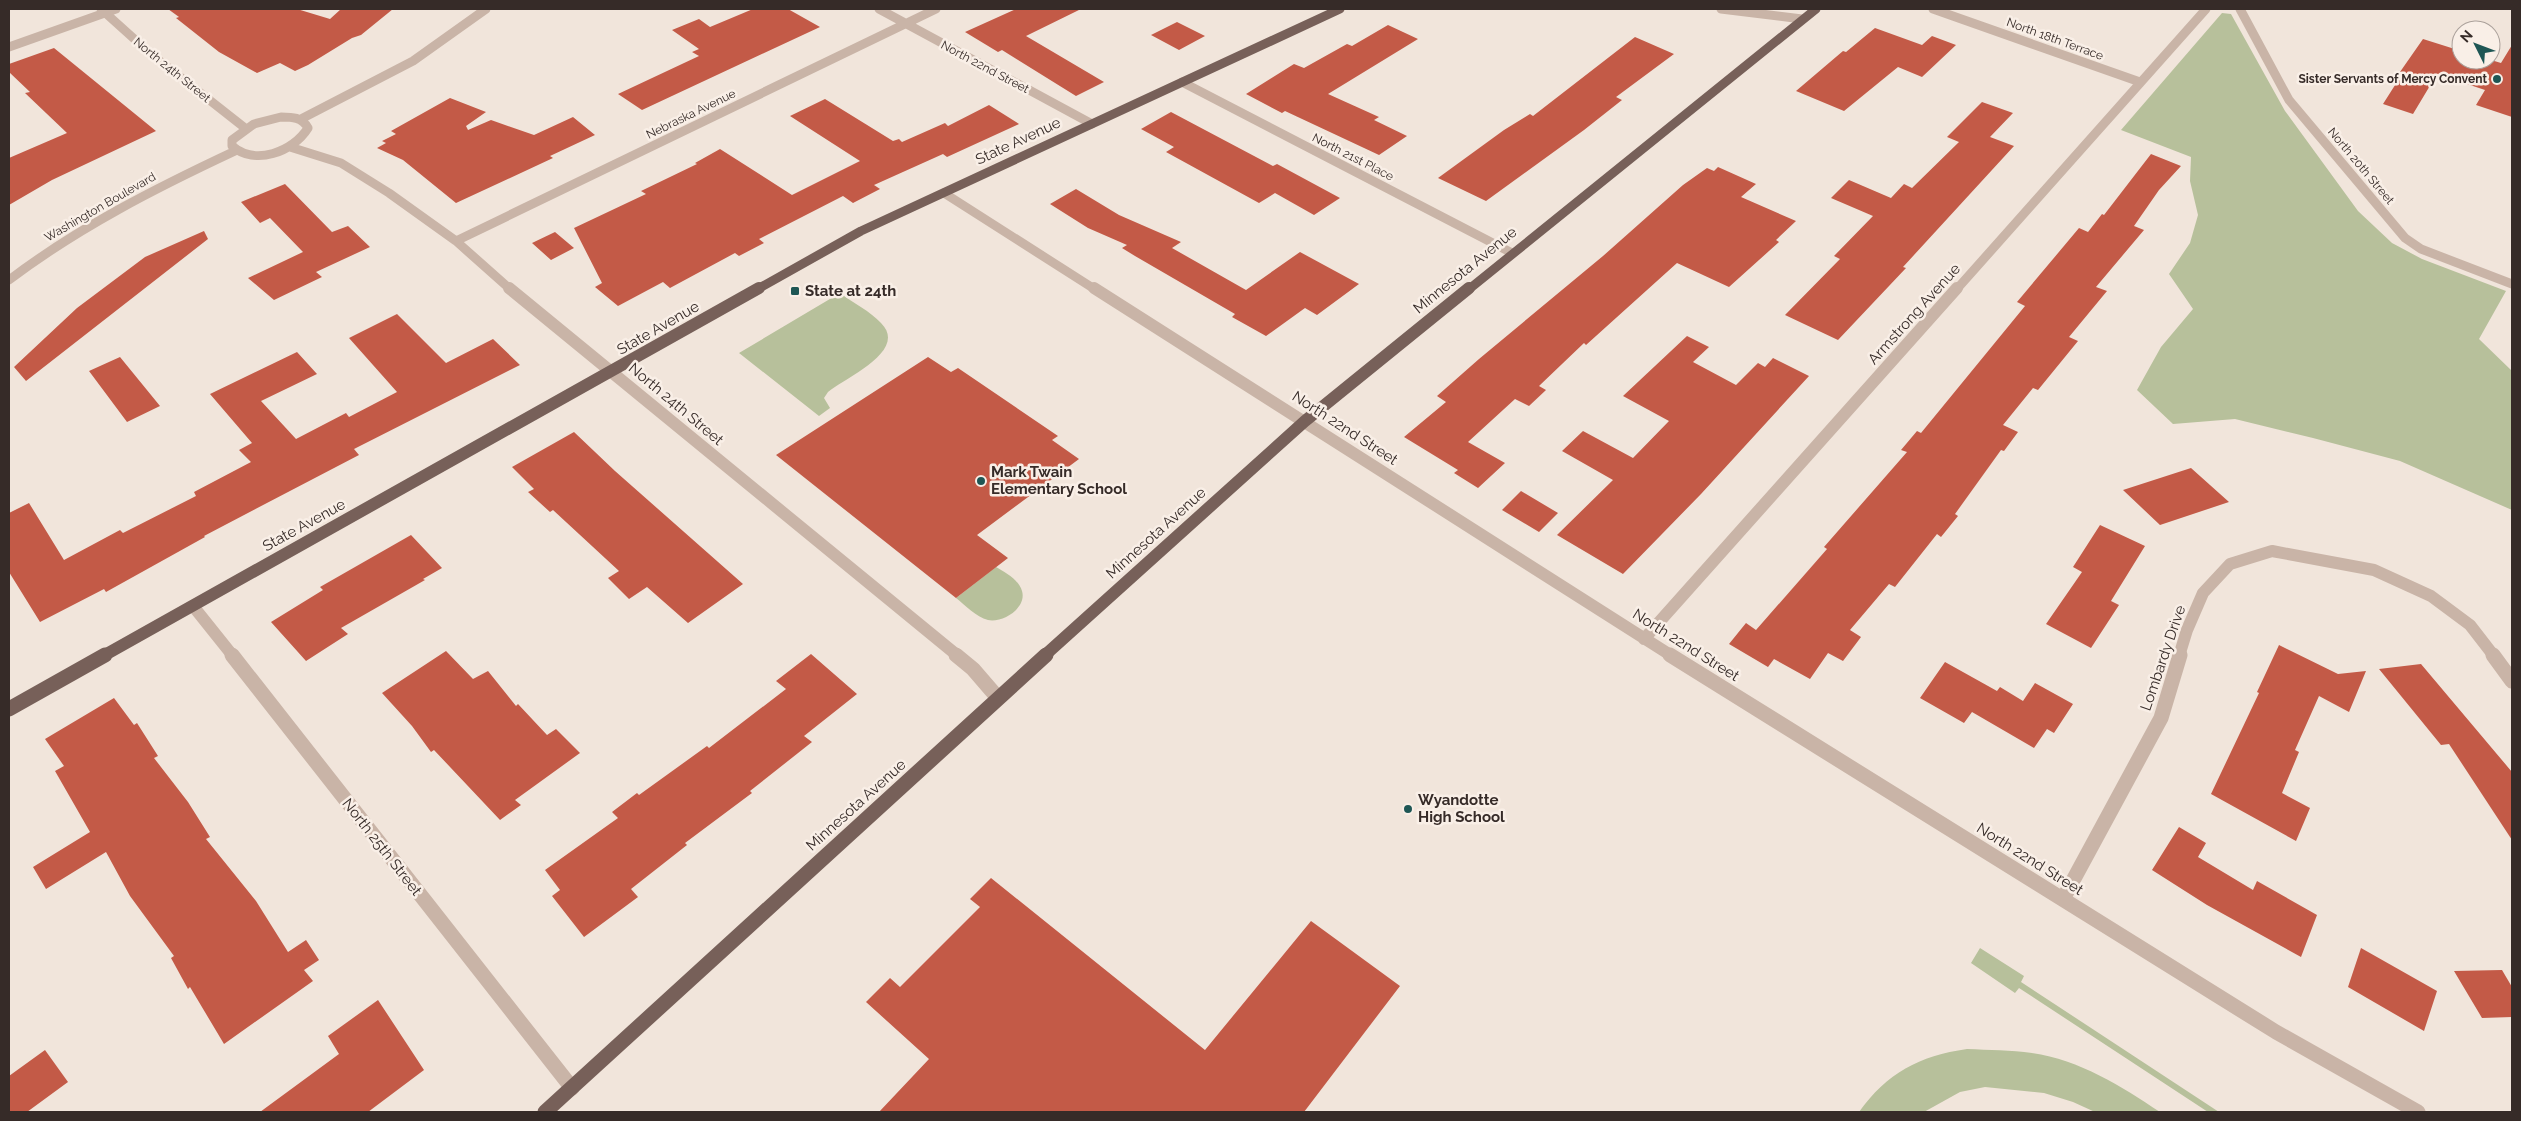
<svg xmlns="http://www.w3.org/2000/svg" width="2521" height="1121" font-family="Raleway,sans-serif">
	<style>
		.green { fill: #b7c09b }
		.building { fill: #c35a47 }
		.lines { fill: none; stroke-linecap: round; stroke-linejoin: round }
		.minor-far2 { stroke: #c9b4a7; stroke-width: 9 }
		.minor-far1 { stroke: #c9b4a7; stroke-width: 12 }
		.minor { stroke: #c9b4a7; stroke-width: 15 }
		.major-far2 { stroke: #776059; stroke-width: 9 }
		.major-far1 { stroke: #776059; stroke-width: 12 }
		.major { stroke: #776059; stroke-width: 15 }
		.poi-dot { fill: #1e5654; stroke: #f9efe7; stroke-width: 2 }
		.labels { text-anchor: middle; stroke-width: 5; stroke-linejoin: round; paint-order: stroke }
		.far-street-label { font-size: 12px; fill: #362b28; stroke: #f9efe7 }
		.far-poi-label { font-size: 12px; font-weight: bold; fill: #362b28; stroke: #f9efe7; text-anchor: end }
		.street-label { font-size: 15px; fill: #362b28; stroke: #f9efe7 }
		.poi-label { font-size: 15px; font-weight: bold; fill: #362b28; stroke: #f9efe7; text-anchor: start }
	</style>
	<rect width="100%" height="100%" fill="#f1e5db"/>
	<path class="green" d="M2222,13l9,1 54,97 73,100 34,32 30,16 84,32 -27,48 33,32v139l-112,-49 -87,-23 -78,-19 -62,5 -36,-34 24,-43 32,-38 -24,-35 21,-31 8,-28 -8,-34 1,-24 -70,-27z
		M840,293c13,10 30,18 41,30 28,28 -36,55 -53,69l-4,6 6,10 -11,8 -80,-63z
		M996,567c9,5 23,13 26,24 5,17 -19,32 -34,29 -12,-3 -23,-15 -32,-22z
		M1980,948l44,28 -3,6 198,130h-11l-189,-124 -4,5 -44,-30z
		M1967,1049c22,1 44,1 65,4 48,7 89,33 128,59h-65l-22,-10 -29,-9 -59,-6 -25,5 -36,20h-65c28,-39 60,-56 108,-63z"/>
	<path class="building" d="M168,9h129l33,10 11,-10h52l-32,26 -9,3 -44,27 -13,6 -15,-8 -23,10 -38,-21 -43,-34 3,-1z
		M753,9h35l32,18 -178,83 -24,-16 81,-38 -7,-4 7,-3 -27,-19 27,-11 11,8z
		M1016,9h65l-55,27 78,46 -28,14 -74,-46 -4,2 -33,-20z
		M1177,22l28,14 -26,14 -28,-15z
		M1388,25l30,14 -90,55 51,23 -5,3 33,16 -28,19 -94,-44 -3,2 -36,-19 48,-30 10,4 43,-24 5,2z
		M1875,28l47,17 10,-9 24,9 -34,32 -24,-10 -54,44 -48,-20 47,-40 3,1z
		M1635,37l39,17 -58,43 6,3 -38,30 -98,71 -48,-23 66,-48 26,-16 3,2z
		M2423,39l38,12v9h30l10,3 11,-18v72l-36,-12 9,-15 -48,-16 -24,40 -30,-10 14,-22h-4z
		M54,48l102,83 -104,49 -43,25v-47l58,-25 -42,-40 5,-1 -21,-20v-8z
		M450,98l36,14 -20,14 2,4 23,-10 43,15 39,-18 22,18 -45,21 3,2 -97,45 -53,-43 -26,-12 9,-5 -4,-2 14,-7 -5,-3z
		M825,99l68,42 6,-2 3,3 43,-19 3,3 41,-21 30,19 -72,33 -4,-3 -69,31 6,4 -27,14 -10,-7 -84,43 5,4 -25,13 -4,-3 -65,35 -7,-6 -45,24 -23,-19 7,-4 -28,-55 72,-34 -5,-3 56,-27 -2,-1 25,-14 72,46 68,-34 -70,-45z
		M1982,102l31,11 -23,24 24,9 -111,121 3,1 -68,72 -53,-25 55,-56 -6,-3 39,-40 -42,-18 18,-18 42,18 13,-14 8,4 47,-46 -12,-5z
		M1171,112l102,54 4,-2 63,34 -26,17 -39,-22 -16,10 -93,-51 8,-5 -33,-18z
		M2151,154l30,12 -22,24 -25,36 10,4 -48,57 11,4 -38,46 9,4 -40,49 -5,-2 -30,37 15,7 -14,19 -3,-1 -46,64 3,2 -17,21 -4,-3 -42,53 -6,-3 -39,46 11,7 -18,24 -15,-8 -18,26 -36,-20 -6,8 -39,-23 17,-21 10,7 71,-81 -3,-2 83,-95 -6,-2 16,-19 4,2 104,-127 -8,-4 62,-74 9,4 14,-18 2,1z
		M1718,167l38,17 -15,13 55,24 -20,19 3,2 -50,45 -52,-24 -91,82 -2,-2 -45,43 7,4 -17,16 -14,-7 -47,43 37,21 -27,25 -24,-15 4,-3 -54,-33 42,-35 -9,-6 42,-37 124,-103 80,-71 24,-17 7,3z
		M285,184l47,48 16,-6 22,21 -54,25 6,5 -48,23 -26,-22 55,-26 -33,-34 -10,5 -19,-21z
		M1076,189l43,26 62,27 -9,6 74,42 54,-38 59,32 -42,31 -12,-7 -39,28 -34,-19 3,-3 -100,-58 -13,-8 5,-3 -39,-17 -38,-24z
		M204,231l4,8 -182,142 -12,-14 63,-59 68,-51z
		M555,232l19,16 -23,12 -19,-17z
		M397,314l49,49 47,-24 27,26 -166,84 5,6 -155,81 1,1 -99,55 -2,-3 -64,33 -31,-50v-59l20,-10 35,57 56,-30 3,3 73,-37 -2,-4 57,-30 -12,-12 13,-7 -42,-49 87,-42 20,22 -56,27 35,38 50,-26 3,4 48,-25 -48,-54z
		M1687,336l22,11 -16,15 43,23 22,-22 7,4 8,-9 36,18 -108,118 -78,80 -66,-39 56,-55 -51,-29 21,-20 50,27 36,-37 -46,-25z
		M120,357l40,49 -33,16 -38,-51z
		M928,357l23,15 7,-4 100,68 -6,4 27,19 -102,76 31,23 -52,40 -180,-143z
		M574,432l41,39 128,113 -55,39 -41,-36 -18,12 -21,-21 11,-7 -66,-61 -3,2 -22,-20 6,-3 -22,-22z
		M2191,468l38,34 -69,23 -37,-35z
		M1521,491l37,22 -19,19 -37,-22z
		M2100,525l45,21 -34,55 8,4 -28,43 -45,-24 36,-52 -9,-5z
		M411,535l31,33 -19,11 2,1 -84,48 7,6 -42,27 -35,-39 52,-32 -3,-3z
		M2279,645l59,29 28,-3 -17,41 -30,-16 -24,54 4,2 -17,41 28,15 -14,33 -85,-47 48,-101 -2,-1z
		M446,651l27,28 15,-8 28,35 2,-2 29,31 9,-6 24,24 -65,47 6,5 -21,15 -66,-70 -3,2 -19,-26 -30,-33z
		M811,654l46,40 -53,42 8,6 -62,49 2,2 -67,50 2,2 -56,44 7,8 -54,40 -32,-41 8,-6 -15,-20 73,-52 -6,-6 25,-19 2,2 68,-49 2,2 77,-59 -10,-8z
		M1945,662l52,29 3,-4 23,14 12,-18 38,21 -19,29 -7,-4 -13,19 -62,-36 -8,11 -44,-25z
		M2421,664l91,108v68l-63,-96 -8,1 -62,-76z
		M114,698l20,27 3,-2 21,33 -4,2 34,44 22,35 -4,2 50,62 32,51 18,-12 13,20 -15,10 9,11 -89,63 -34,-57 -2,2 -17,-31 3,-2 -44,-60 -24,-44 -60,37 -13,-22 57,-35 -35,-61 9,-5 -19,-27z
		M2179,827l27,16 -8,14 55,33 4,-9 60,34 -16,42 -94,-52 -55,-35z
		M991,878l214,172 106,-129 89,65 -96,126h-425l50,-53 -63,-57 24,-24 10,9 80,-80 -10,-8z
		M2361,948l76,43 -13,40 -76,-44z
		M2502,970l10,17v30l-30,1 -28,-47z
		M378,1000l46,70 -56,42h-108l79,-58 -11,-18z
		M45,1050l23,32 -41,30h-18v-36z"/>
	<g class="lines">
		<path class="minor-far2" d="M101,9l50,45 94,74
			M879,9l213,115
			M1721,9l81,10
			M1933,9l207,73
			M2240,9l49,91 116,138 16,11 91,35
			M9,47l107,-38
			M1182,82l330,171
			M281,117c11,0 21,0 27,11 -15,24 -53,38 -76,18v-6l22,-16z
			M301,119l112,-58 73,-52
			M290,147l51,16 48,30 67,48 55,49
			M944,193l152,97
			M456,241l480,-232
			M9,280c70,-53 147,-92 226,-129
			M1956,290l250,-281"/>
		<path class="minor-far1" d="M509,288l449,368
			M1094,288l578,368
			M193,606l40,50
			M1644,639l313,-351
			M2179,656l8,-26 16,-37 27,-29 42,-13 102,19 57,26 39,29 24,31"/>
		<path class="minor" d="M232,655l340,433
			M956,655l17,14 25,29
			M1670,655l606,377 142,80
			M2493,655l19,26
			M2063,899l98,-181 19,-63"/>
		<path class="major-far2" d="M756,290l105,-59 479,-222
			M1468,290l348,-281"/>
		<path class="major-far1" d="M103,656l656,-368
			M1044,656l261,-235 164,-133"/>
		<path class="major" d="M9,709l96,-54
			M545,1112l501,-457"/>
	</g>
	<g class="poi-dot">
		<circle cx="2497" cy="79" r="5"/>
		<rect x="790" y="286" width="10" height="10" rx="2.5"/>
		<circle cx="981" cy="481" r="5"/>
		<circle cx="1408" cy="809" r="5"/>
	</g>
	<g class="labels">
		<g class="far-street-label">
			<text transform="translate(2055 39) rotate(20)" y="4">North 18th Terrace</text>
			<text transform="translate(985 67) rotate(28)" y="4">North 22nd Street</text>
			<text transform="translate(172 70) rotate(39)" y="4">North 24th Street</text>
			<text transform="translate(691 114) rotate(-26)" y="4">Nebraska Avenue</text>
			<text transform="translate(1353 157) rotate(27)" y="4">North 21st Place</text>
			<text transform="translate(2361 166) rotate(50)" y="4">North 20th Street</text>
			<text transform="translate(100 207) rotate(-30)" y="4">Washington Boulevard</text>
		</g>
		<g class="far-poi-label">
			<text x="2487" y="83">Sister Servants of Mercy Convent</text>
		</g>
		<g class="street-label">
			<text transform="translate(1018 141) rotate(-25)" y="5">State Avenue</text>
			<text transform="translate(1465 270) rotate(-39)" y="5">Minnesota Avenue</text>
			<text transform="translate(1914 314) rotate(-48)" y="5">Armstrong Avenue</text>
			<text transform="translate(658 328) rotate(-30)" y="5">State Avenue</text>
			<text transform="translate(676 404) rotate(40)" y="5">North 24th Street</text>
			<text transform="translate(1345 428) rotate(33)" y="5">North 22nd Street</text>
			<text transform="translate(304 525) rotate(-29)" y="5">State Avenue</text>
			<text transform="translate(1156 533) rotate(-42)" y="5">Minnesota Avenue</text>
			<text transform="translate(1686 645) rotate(32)" y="5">North 22nd Street</text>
			<text transform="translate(2163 658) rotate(-71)" y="5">Lombardy Drive</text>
			<text transform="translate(856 805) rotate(-42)" y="5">Minnesota Avenue</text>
			<text transform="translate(382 847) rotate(52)" y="5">North 25th Street</text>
			<text transform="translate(2030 859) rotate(32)" y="5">North 22nd Street</text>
		</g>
		<g class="poi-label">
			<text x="805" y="296">State at 24th</text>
			<text x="991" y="477">Mark Twain<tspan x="991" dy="17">Elementary School</tspan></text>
			<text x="1418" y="805">Wyandotte<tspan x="1418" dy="17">High School</tspan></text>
		</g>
	</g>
	<rect width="2521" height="1121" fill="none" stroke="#362b28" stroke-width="20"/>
	<g transform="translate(2476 45) rotate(312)"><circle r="24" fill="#f9efe7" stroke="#aba19b"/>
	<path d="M0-4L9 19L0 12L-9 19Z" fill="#1e5654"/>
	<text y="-8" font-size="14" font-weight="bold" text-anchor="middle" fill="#362b28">N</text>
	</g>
</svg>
